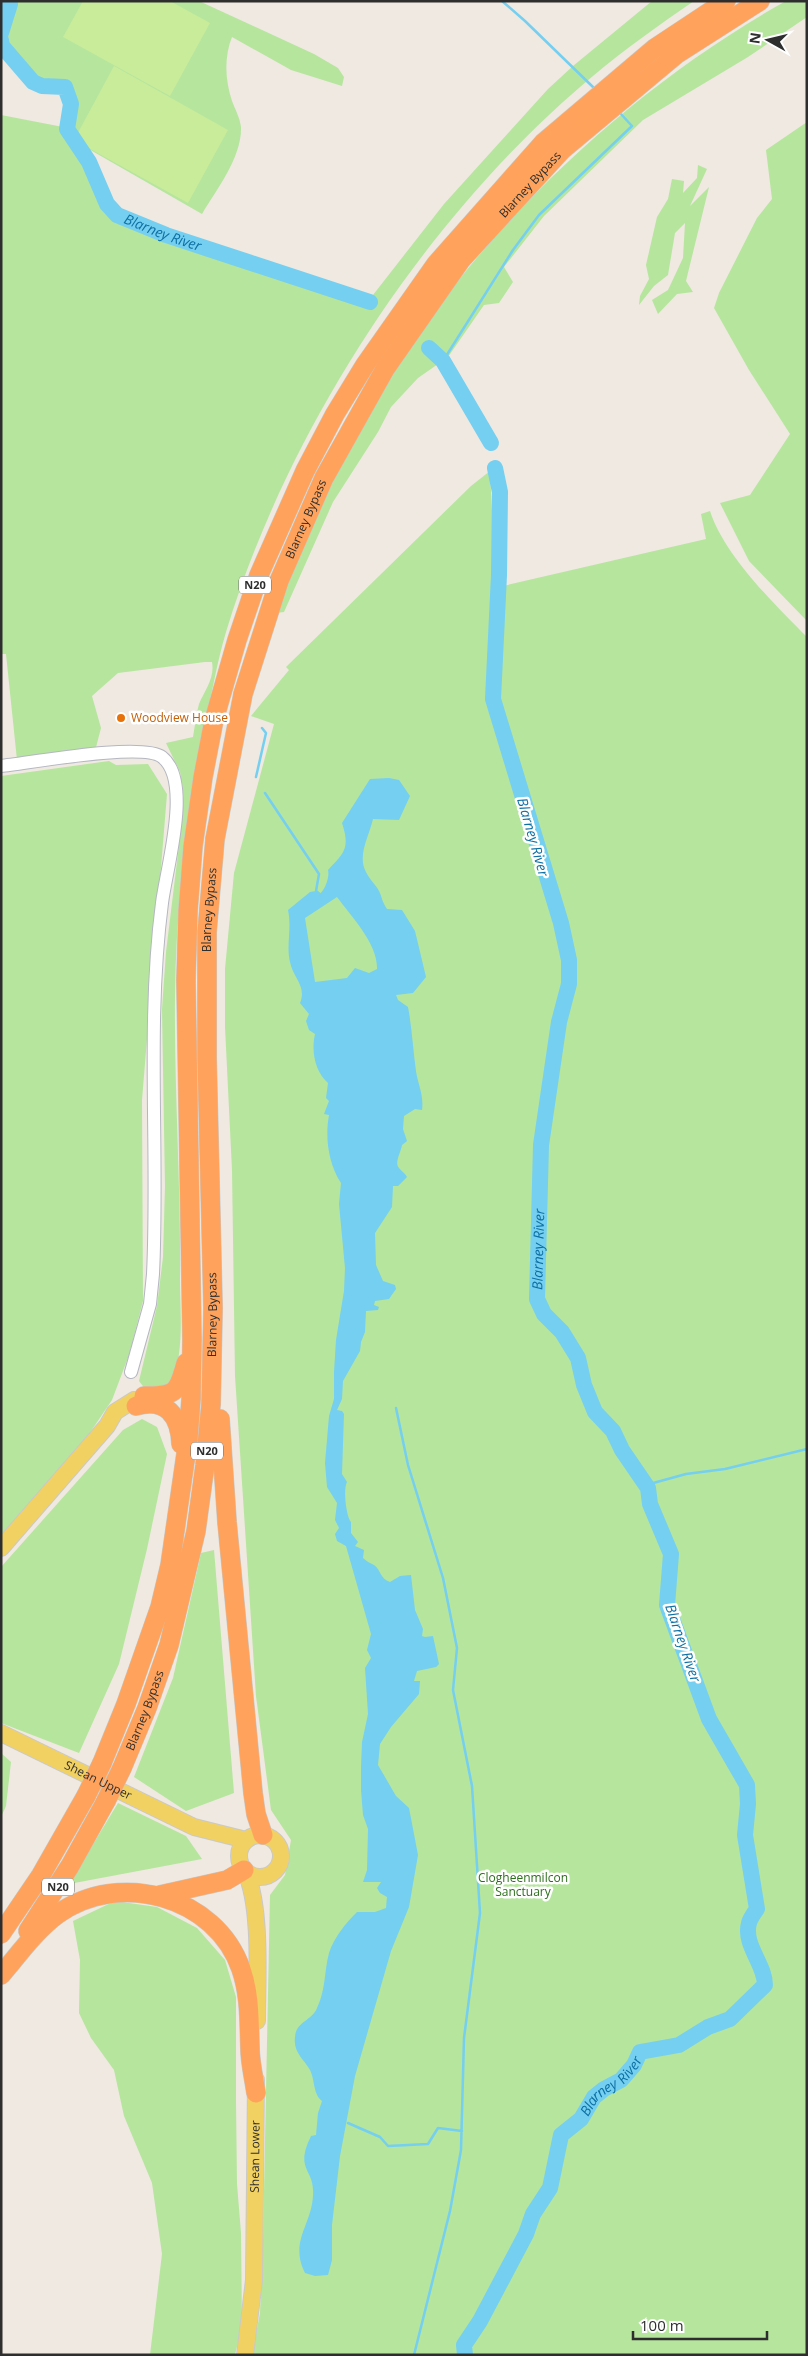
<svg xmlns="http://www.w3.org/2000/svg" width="808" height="2356" font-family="'Open Sans',sans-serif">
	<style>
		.green { fill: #b6e59e }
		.pitch { fill: #c9ec9a }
		.water { fill: #75cff0; fill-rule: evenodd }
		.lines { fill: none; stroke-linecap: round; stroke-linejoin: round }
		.stream { stroke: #75cff0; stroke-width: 2.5 }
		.river { stroke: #75cff0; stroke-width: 16 }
		.minor-casing { stroke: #b4b7c1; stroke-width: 14 }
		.major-casing { stroke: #c9c9c9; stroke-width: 18 }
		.highway-casing { stroke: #c9c9c9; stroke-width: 20 }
		.minor { stroke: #fff; stroke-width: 12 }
		.major { stroke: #f2d163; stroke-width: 16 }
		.highway { stroke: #ffa35c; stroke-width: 19 }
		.highway-bridge-casing { stroke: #c9c9c9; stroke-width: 20; stroke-linecap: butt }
		.highway-bridge { stroke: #ffa35c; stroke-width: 19 }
		.food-dot { fill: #e8710a; stroke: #fff; stroke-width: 2 }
		.labels { text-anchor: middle; stroke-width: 5; stroke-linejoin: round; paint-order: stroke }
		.shield { fill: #fff; stroke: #6d6d6d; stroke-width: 1 }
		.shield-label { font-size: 11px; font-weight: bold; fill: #2e2e2e }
		.street-label { font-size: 12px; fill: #2e2e2e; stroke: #fff }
		.food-label { font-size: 12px; fill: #c56008; stroke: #fff; text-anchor: start }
		.park-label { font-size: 12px; fill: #2c6e1b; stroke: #fff }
		.water-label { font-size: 14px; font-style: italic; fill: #0d6fa3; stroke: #fff }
	</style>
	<rect width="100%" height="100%" fill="#efe9e1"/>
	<path class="green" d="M16,1h183l115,53 24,14 6,9 -2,9 -51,-16 -59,-33c-8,20 -7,43 0,64 3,8 8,17 9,26 1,30 -24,62 -39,87l-129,-74 16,22 18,42 10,11 65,26 188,61 -3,6 8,-9 -2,-4 71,-91 104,-115 25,-23 79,-65h42c-35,24 -69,48 -101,75 -165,137 -305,351 -367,556 -9,30 -14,61 -21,92 -18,89 -29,180 -30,272 -1,94 6,188 5,282 0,36 5,76 -10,109l-24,3 -7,-9 18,-75 6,-49 2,-71 -3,-177 4,-57 15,-123 2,-39 -3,-18 -14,-29 27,-6c2,-11 3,-23 6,-33 6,-14 16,-26 13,-42h-7l-87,11 -26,23 9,32 -7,27 -77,5 -11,-106h-5v-539l62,12 10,13c2,-16 7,-45 -7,-57 -6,0 -14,1 -19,-1 -18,-7 -38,-26 -39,-46 0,-12 6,-23 8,-35z
		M786,1h21v16l-59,40 -105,63 -99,96 -40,51 9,15 -14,21 -15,2 -36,52 -30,21 -27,29 -13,25 -45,70 -49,110 -8,1c33,-84 70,-166 118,-243 95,-149 238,-283 392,-369z
		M807,122v499l-58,-60 -29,-58 30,-8 40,-61 -41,-64 -35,-62 5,-15 38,-75 15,-19 -6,-49z
		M698,165l9,4 -17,37 19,-19 -23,94 7,11 -16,2 -19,20 -6,-14 16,-10 15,-32 2,-35 -10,10 -7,42 -14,11 -15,19 1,-9 9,-17 -3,-14 11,-48 11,-18 4,-20 12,2 -1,12 14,-15z
		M490,471l11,216 2,-101 203,-47 -5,-25 9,-3c14,44 65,94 97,126v1718h-555l8,-42 3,-73 7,-345 15,-20 6,-35 -20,-30 -15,-114 -21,-320 -3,-206 -7,-143v-58l9,-96 40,-149 -23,-8 38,-46 -3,-3 185,-181z
		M109,761l7,4 32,-1 19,30 -25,306 1,201 -14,54 -17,45 -25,37 -86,102v-763z
		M142,1419l15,8 10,27 -20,95 -28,115 -40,89 -78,-30v-156l122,-137z
		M214,1550l20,243 -48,18 -52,-34 39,-99 28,-125z
		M1,1753l10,9 -5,44 -5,11z
		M118,1803l68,33 16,23 -133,25z
		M115,1901l42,6 40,21 28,32 11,37v105l1,82 4,49 1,92 -7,30h-85l12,-101 -10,-71 -28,-67 -10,-46 -23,-32 -12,-25 1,-53 -7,-39z"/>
	<path class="pitch" d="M83,1h87l40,22 -40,73 -107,-59z
		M114,66l114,64 -40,73 -114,-63z"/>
	<path class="water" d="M389,778l10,2 11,16 -11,24 -26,-1c-4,17 -16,37 -7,53 3,7 10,13 13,19 3,6 3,11 8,18l15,1 13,21 11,46 -13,16 -17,2 2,5 10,7c4,21 5,43 8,64 2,14 8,24 6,39l-7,-1 -11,7 -1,13 4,12 -5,4c-1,7 -8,18 -3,23 3,4 6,5 8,9l-9,9h-5l-1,21 -17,26 1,32 7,16 12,4 1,4 -7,10 -14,2 -1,4 5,2 -1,3 -12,1 -1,21 -4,10 -1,9 -17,30 -1,18 -5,11 5,1 2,3 -2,60 5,8c-4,7 -1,34 4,40v11l7,9 -3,4 9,4 -1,8c3,3 7,5 11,7 7,5 6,14 16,17l10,-6 11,-1 4,35 8,19 -1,7 3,1 8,-1 6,28 -3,3 -19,4 -3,10h6l-1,13 -28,33 -11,17 -2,21 18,31 13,12 9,47 -9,52 -18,44 -36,125 -15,80 -8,69v35l-4,15 -13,1 -10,-3c-16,-32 7,-48 8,-78 2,-27 -19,-24 -2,-59l5,-1 2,-22 4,-12c-9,-7 -7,-21 -12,-31 -7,-12 -17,-18 -15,-33 1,-16 17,-16 22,-29 9,-19 7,-36 12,-55 5,-16 17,-30 28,-41h18l11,-4 1,-11 -7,-4 -3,-5 4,-6h-18l4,-12 1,-41 -5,-14 -2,-25v-23l1,-25 6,-28 -3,-46 6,-10 -4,-8 4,-16 -25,-88 -9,-5 -2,-7 4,-6 -4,-8 2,-17 -10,-16 -2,-24 4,-47 5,-17v-27l2,-32 8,-49 1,-23 -6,-64 2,-21c-13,-20 -16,-46 -12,-68l-5,-1 5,-13 -3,-3 2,-15c-13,-11 -17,-32 -13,-49l-6,-4 -3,-9 3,-7 -9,-11c7,-17 -7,-25 -10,-41 -4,-17 2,-34 -2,-52l22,-18 6,-1 3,4c6,-5 11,-18 9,-25 17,-18 22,-22 14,-47l28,-44zM337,897c14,19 41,47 40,72l-8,4 -14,-5 -8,10 -32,4 -10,-64z"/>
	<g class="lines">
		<path class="stream" d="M502,1l23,20 69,67
			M443,361l70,-111 26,-35 93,-89 -12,-13
			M256,777l10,-44 -4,-5
			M265,793l54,81 -3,17 5,4
			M396,1408l12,57 35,113 14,70 -4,42 19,96 8,127 -16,125 -3,112 -11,61 -36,144
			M646,1485l40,-11 39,-5 82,-20
			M348,2123l32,14 8,9 40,-2 10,-16 24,3"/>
		<g class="river">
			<path d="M1,2l9,2 -9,29"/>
			<path id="s1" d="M1,40l1,6 31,36 9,4 23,1 6,17 -4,25 22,33 18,42 10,11 49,20 204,67"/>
			<path d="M429,348l14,13 48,82"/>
			<path id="s2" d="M465,2355l-1,-10 16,-24 46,-87 7,-20 17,-26 11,-53 20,-16 13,-22 10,-8 17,-9 13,-15 6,-13 39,-7 29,-18 22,-8 35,-34c0,-21 -22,-40 -16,-62 1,-4 5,-10 8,-14l-12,-74 3,-31 -1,-19 -38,-66 -42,-114 4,-51 -21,-50 -2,-16 -26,-38 -9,-19 -18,-19 -11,-27 -6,-27 -16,-26 -18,-18 -7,-15 4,-154 18,-123 10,-38v-24l-8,-37 -68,-224 6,-124 1,-83 -5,-24"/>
		</g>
		<g class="minor-casing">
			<path id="minor" d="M1,766c29,-3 141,-24 161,-9 31,24 4,112 0,146 -16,123 -3,247 -9,371l-3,30 -19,68"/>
		</g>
		<g class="major-casing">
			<g id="major">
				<path d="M1,1548l106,-122 8,-14 19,-12"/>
				<path id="s3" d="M1,1733l193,94 52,13"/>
				<circle cx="260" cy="1856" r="21"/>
				<path d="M245,1871c17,34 12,111 12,150"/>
				<path id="s4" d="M245,2355l9,-75 2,-200"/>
			</g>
		</g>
		<g class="highway-casing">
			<g id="highway">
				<path d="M144,1396c32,0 34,-3 42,-33"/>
				<path d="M136,1406c30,-9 44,10 45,38"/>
				<path d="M220,1419l7,103 26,271 3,21 7,21"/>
				<path d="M102,1763l24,-59 34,-97 10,-42 18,-125 3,-41 1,-59 -6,-360 2,-69 5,-65 10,-69 11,-57 23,-80 22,-65 46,-104 30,-57 30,-49 71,-101 107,-121 112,-95 71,-47"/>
				<path id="s5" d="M122,1768l25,-60 22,-63 27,-114 9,-66 6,-61 2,-96 -6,-250v-126l8,-93 28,-145 36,-113 45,-103 61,-109 76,-109 101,-110 115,-96 83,-53"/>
				<path d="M160,1895l67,-15 17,-10"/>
				<path d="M28,1931l42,-65 36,-65"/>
				<path d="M1,1934l40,-59 45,-79"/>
				<path d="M1,1975c18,-21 35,-45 57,-61 61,-44 158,-18 183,55 9,26 8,52 9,79 0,15 4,30 6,45"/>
			</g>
		</g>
		<use href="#minor" class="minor"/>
		<use href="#major" class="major"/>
		<use href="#highway" class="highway"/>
		<g class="highway-bridge-casing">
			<path id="highway-bridge" d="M86,1796l16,-33
				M106,1801l16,-33"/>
		</g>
		<use href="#highway-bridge" class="highway-bridge"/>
	</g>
	<circle class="food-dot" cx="121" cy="718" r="5"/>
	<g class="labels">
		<g class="shield">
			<rect x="239" y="576.5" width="32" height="17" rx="4"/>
			<rect x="191" y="1442.5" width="32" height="17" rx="4"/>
			<rect x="42" y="1878.5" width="32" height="17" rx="4"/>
		</g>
		<g class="shield-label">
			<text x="255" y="589">N20</text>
			<text x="207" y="1455">N20</text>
			<text x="58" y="1891">N20</text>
		</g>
		<g class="street-label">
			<text dy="4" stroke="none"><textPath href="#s5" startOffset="1681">Blarney Bypass</textPath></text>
			<text dy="4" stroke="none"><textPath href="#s5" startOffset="1276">Blarney Bypass</textPath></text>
			<text dy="4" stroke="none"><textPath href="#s5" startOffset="871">Blarney Bypass</textPath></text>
			<text dy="4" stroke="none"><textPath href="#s5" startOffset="466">Blarney Bypass</textPath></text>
			<text dy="4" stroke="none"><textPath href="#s5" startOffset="62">Blarney Bypass</textPath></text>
			<text dy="4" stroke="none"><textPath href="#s3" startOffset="108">Shean Upper</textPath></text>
			<text dy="4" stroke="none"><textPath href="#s4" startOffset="199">Shean Lower</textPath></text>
		</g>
		<g class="food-label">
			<text x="131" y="722">Woodview House</text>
		</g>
		<g class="park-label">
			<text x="523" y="1882">Clogheenmilcon<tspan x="523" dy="14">Sanctuary</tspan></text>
		</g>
		<g class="water-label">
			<text dy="5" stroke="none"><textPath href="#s1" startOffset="279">Blarney River</textPath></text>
			<text transform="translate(533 837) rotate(74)" y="5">Blarney River</text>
			<text dy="5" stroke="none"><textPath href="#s2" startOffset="1305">Blarney River</textPath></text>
			<text transform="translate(683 1643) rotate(71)" y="5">Blarney River</text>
			<text dy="5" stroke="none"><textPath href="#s2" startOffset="315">Blarney River</textPath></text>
		</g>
	</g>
	<rect width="808" height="2356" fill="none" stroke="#2e2e2e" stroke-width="5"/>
	<g transform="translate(768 40) rotate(278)" stroke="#ffffff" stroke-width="4" paint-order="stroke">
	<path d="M0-4L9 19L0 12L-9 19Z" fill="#2e2e2e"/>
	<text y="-8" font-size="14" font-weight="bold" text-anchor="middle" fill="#2e2e2e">N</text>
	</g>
	<path d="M633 2331v8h134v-8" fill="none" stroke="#2e2e2e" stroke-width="2.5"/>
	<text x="640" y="2331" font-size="15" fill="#2e2e2e" stroke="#ffffff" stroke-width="4" paint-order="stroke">100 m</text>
</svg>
